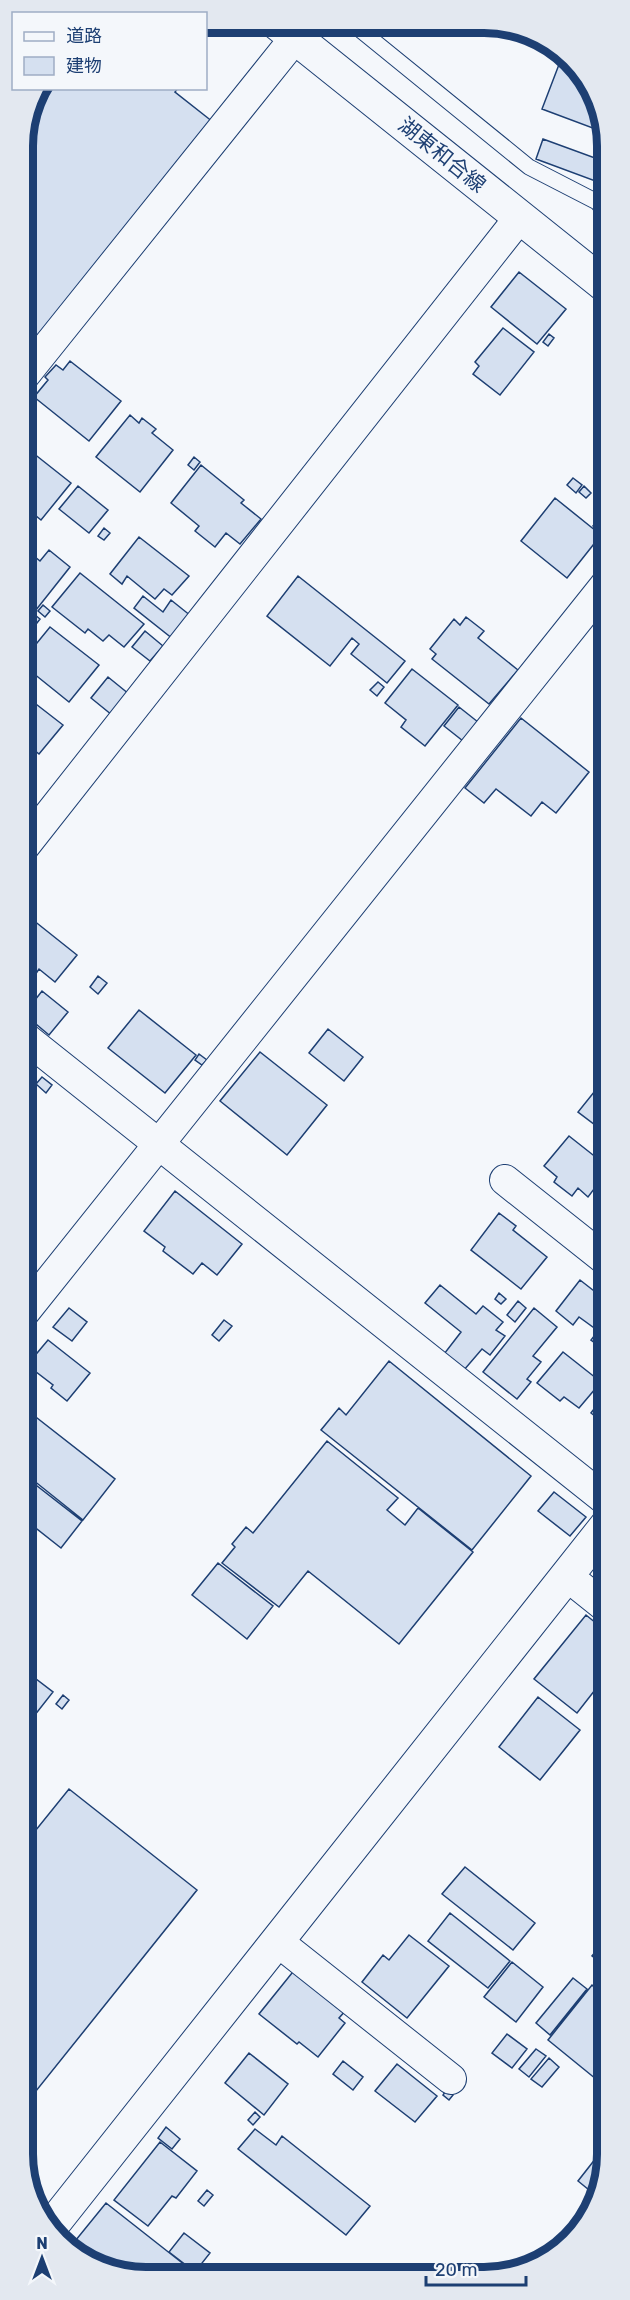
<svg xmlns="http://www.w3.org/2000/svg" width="630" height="2300" font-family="Rubik,'Noto Sans JP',sans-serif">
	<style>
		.building { fill: #d5e0f0; stroke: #1d3f73; stroke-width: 1.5 }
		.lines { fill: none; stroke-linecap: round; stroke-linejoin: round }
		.lane-casing { stroke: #1d3f73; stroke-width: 17 }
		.street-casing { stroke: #1d3f73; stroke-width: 32 }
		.secondary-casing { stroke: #1d3f73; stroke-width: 35 }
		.lane { stroke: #f4f7fb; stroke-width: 15 }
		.street { stroke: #f4f7fb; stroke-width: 30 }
		.secondary { stroke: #f4f7fb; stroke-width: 33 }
		.labels { text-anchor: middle; stroke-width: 4.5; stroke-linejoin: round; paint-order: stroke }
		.street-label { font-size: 21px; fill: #1d3f73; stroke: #f4f7fb }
		.rim { fill: none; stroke: #1d3f73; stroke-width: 8 }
	</style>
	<rect width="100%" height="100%" fill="#f4f7fb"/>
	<path class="building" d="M563,54l9,5 34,74 -64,-24z
		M50,88h128l-3,4 38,30 -190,236v-220l6,-23z
		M543,139l63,23v23l-70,-26z
		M519,272l47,37 -29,35 -46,-37z
		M503,328l31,24 -34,43 -27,-21 6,-8 -4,-4z
		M549,334l5,4 -6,8 -5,-4z
		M70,361l51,40 -32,40 -55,-44 14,-17 -3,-3 11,-12 7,5z
		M130,415l9,8 3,-5 14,11 -4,4 21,17 -33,42 -44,-35z
		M607,426v15l-8,-6z
		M28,449l43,34 -30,37 -16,-13 3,-3 -5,-5v-43z
		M194,457l6,5 -6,8 -6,-5z
		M201,465l43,35 -3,3 20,16 -21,25 -14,-11 -11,14 -20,-16 4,-5 -28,-23z
		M573,478l9,7 -6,8 -9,-8z
		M78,486l30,24 -19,23 -30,-24z
		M584,486l7,7 -5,5 -7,-6z
		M555,498l46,37 -34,43 -46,-37z
		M607,510v27l-14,-11z
		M104,528l6,5 -6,7 -6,-4z
		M139,537l50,39 -17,19 -8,-6 -9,10 -28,-23 -5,8 -12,-10z
		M49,550l21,17 -38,48 -9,-7v-49l6,-7 11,9z
		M80,573l64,51 -20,23 -15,-12 -6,6 -15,-12 -3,4 -33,-26z
		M298,576l107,85 -18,22 -36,-29 8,-10 -7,-6 -22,28 -63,-50z
		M143,596l20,16 8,-12 20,16 -18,23 -39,-31z
		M43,605l7,6 -5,6 -7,-6z
		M35,615l5,4 -7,9 -6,-4z
		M466,617l18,14 -6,7 40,32 -29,34 -57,-45 4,-5 -6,-5 24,-30 6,6z
		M50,627l49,38 -30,37 -46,-37v-5z
		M145,631l18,15 -13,15 -18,-14z
		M412,669l46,36 -33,41 -24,-19 5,-7 -21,-17z
		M108,677l21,17 -17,21 -21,-17z
		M378,682l6,5 -7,9 -7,-6z
		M23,694l40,31 -24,29 -16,-13z
		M459,707l19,15 -15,19 -19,-15z
		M521,718l68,54 -33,41 -14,-11 -11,14 -35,-27 -12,14 -19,-15z
		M23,912l54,43 -22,27 -16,-13 -8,12 -8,-6z
		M98,976l9,7 -9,11 -8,-7z
		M42,991l26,21 -19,23 -25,-21z
		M139,1010l57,45 -31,38 -57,-45z
		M328,1029l35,28 -19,24 -35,-28z
		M260,1052l67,53 -40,50 -67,-54z
		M199,1054l8,6 -5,5 -7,-5z
		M607,1076v58l-29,-22z
		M42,1077l10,8 -6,8 -10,-9z
		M569,1136l38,30v6l-19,25 -10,-9 -6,8 -18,-14 3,-5 -13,-11z
		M175,1191l67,53 -25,31 -15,-12 -9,11 -30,-23 2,-4 -21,-16z
		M499,1213l17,13 -3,4 34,27 -26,32 -50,-39z
		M580,1280l27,21v16l-10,13 -18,-13 -6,8 -17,-14z
		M440,1285l36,29 7,-8 20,16 -7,8 9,6 -15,19 -8,-6 -18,21 -20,-16 17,-22 -36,-29z
		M499,1293l7,6 -5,5 -6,-5z
		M518,1301l8,7 -11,14 -8,-7z
		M69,1308l18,14 -15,19 -19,-14z
		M534,1308l23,19 -24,29 8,6 -14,17 4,3 -14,17 -34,-27z
		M224,1320l8,6 -13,15 -7,-6z
		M605,1322l2,2v28l-16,-12z
		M48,1340l42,33 -23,28 -16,-13 2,-3 -26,-20z
		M563,1352l38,30 -22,26 -15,-11 -4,4 -23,-18z
		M389,1361l142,115 -59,74 -151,-120 18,-22 7,7z
		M607,1392v34l-16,-13z
		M23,1407l92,72 -32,41 -60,-48z
		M327,1441l71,57 -11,12 18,15 13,-17 55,44 -74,92 -91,-73 -29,36 -57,-44 13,-16 -3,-3 14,-17 7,6z
		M23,1475l59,46 -21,27 -38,-30z
		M554,1492l32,25 -16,19 -32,-25z
		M218,1563l55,43 -26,33 -55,-44z
		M23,1574l8,6 -8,10z
		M586,1615l21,17v45l-1,-1 -29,37 -43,-34z
		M23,1669l30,23 -30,38z
		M63,1695l6,5 -7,9 -6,-5z
		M538,1697l42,33 -40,50 -41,-33z
		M69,1789l128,101 -165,206 -8,-7 -1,-243z
		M465,1867l70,56 -22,27 -71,-56z
		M450,1913l60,48 -22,27 -60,-47z
		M409,1935l40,31 -42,52 -45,-36 21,-27 6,5z
		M607,1938v30l-15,-12z
		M512,1962l31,25 -27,35 -32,-25z
		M296,1968l51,41 -8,9 6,5 -27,34 -19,-15 -2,2 -38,-30z
		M573,1978l14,11 -37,46 -14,-12z
		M592,1985l15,13v90l-59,-48z
		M507,2034l20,15 -15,19 -20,-15z
		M536,2049l10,7 -17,21 -10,-8z
		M249,2053l39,31 -24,31 -39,-32z
		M549,2058l10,9 -17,20 -11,-8z
		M343,2061l20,16 -10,13 -20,-16z
		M397,2064l40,32 -22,26 -40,-31z
		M447,2089l6,6 -4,5 -6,-5z
		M255,2112l5,5 -7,8 -5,-5z
		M166,2127l14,12 -8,10 -14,-11z
		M255,2129l21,16 6,-9 88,70 -24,29 -108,-86z
		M160,2142l37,29 -21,27 -4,-2 -24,30 -34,-26z
		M607,2144v18l-13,32 -16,-13z
		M207,2190l6,5 -9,11 -6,-5z
		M106,2203l89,70 -2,2h-72l-50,-29z
		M184,2233l26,20 -15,19 -26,-20z"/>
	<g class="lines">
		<g class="lane-casing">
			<path id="lane" d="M353,24l176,143 68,35 9,10"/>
		</g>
		<g class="street-casing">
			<path id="street" d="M23,377l272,-339
				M23,848l497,-631
				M23,1036l584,465
				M505,1180l102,81
				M23,1314l584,-731
				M567,1576l40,32
				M277,1941l174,138"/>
		</g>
		<g class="secondary-casing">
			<path id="secondary" d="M277,23l329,263
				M50,2228l557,-703"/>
		</g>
		<use href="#lane" class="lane"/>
		<use href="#street" class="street"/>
		<use href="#secondary" class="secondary"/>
	</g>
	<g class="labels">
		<g class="street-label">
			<text transform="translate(442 155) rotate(39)" y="7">湖東和合線</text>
		</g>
	</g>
	<path d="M0 0H630V2300H0ZM146 33H484A113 113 0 0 1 597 146V2154A113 113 0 0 1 484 2267H146A113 113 0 0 1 33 2154V146A113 113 0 0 1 146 33Z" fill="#e3e8f0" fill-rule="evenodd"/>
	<path class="rim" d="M146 33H484A113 113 0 0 1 597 146V2154A113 113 0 0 1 484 2267H146A113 113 0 0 1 33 2154V146A113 113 0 0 1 146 33Z"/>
	<rect x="12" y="12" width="195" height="78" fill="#f4f7fb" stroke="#9eadc5" stroke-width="1.5"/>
	<rect x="24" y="32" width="30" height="9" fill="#f4f7fb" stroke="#9eadc5" stroke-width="1.5"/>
	<text x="66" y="42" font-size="18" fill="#1d3f73">道路</text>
	<rect x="24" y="57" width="30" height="18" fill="#d5e0f0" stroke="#9eadc5" stroke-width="1.5"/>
	<text x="66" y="72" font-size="18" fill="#1d3f73">建物</text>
	<g transform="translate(42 2258)" stroke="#f4f7fb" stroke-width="4.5" paint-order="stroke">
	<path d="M0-4.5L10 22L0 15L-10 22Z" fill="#1d3f73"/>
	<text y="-9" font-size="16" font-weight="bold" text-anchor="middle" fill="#1d3f73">N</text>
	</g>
	<path d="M426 2276v9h100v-9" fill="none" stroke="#1d3f73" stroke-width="3"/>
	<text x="435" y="2276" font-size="18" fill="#1d3f73" stroke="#f4f7fb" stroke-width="4.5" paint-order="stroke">20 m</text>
</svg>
